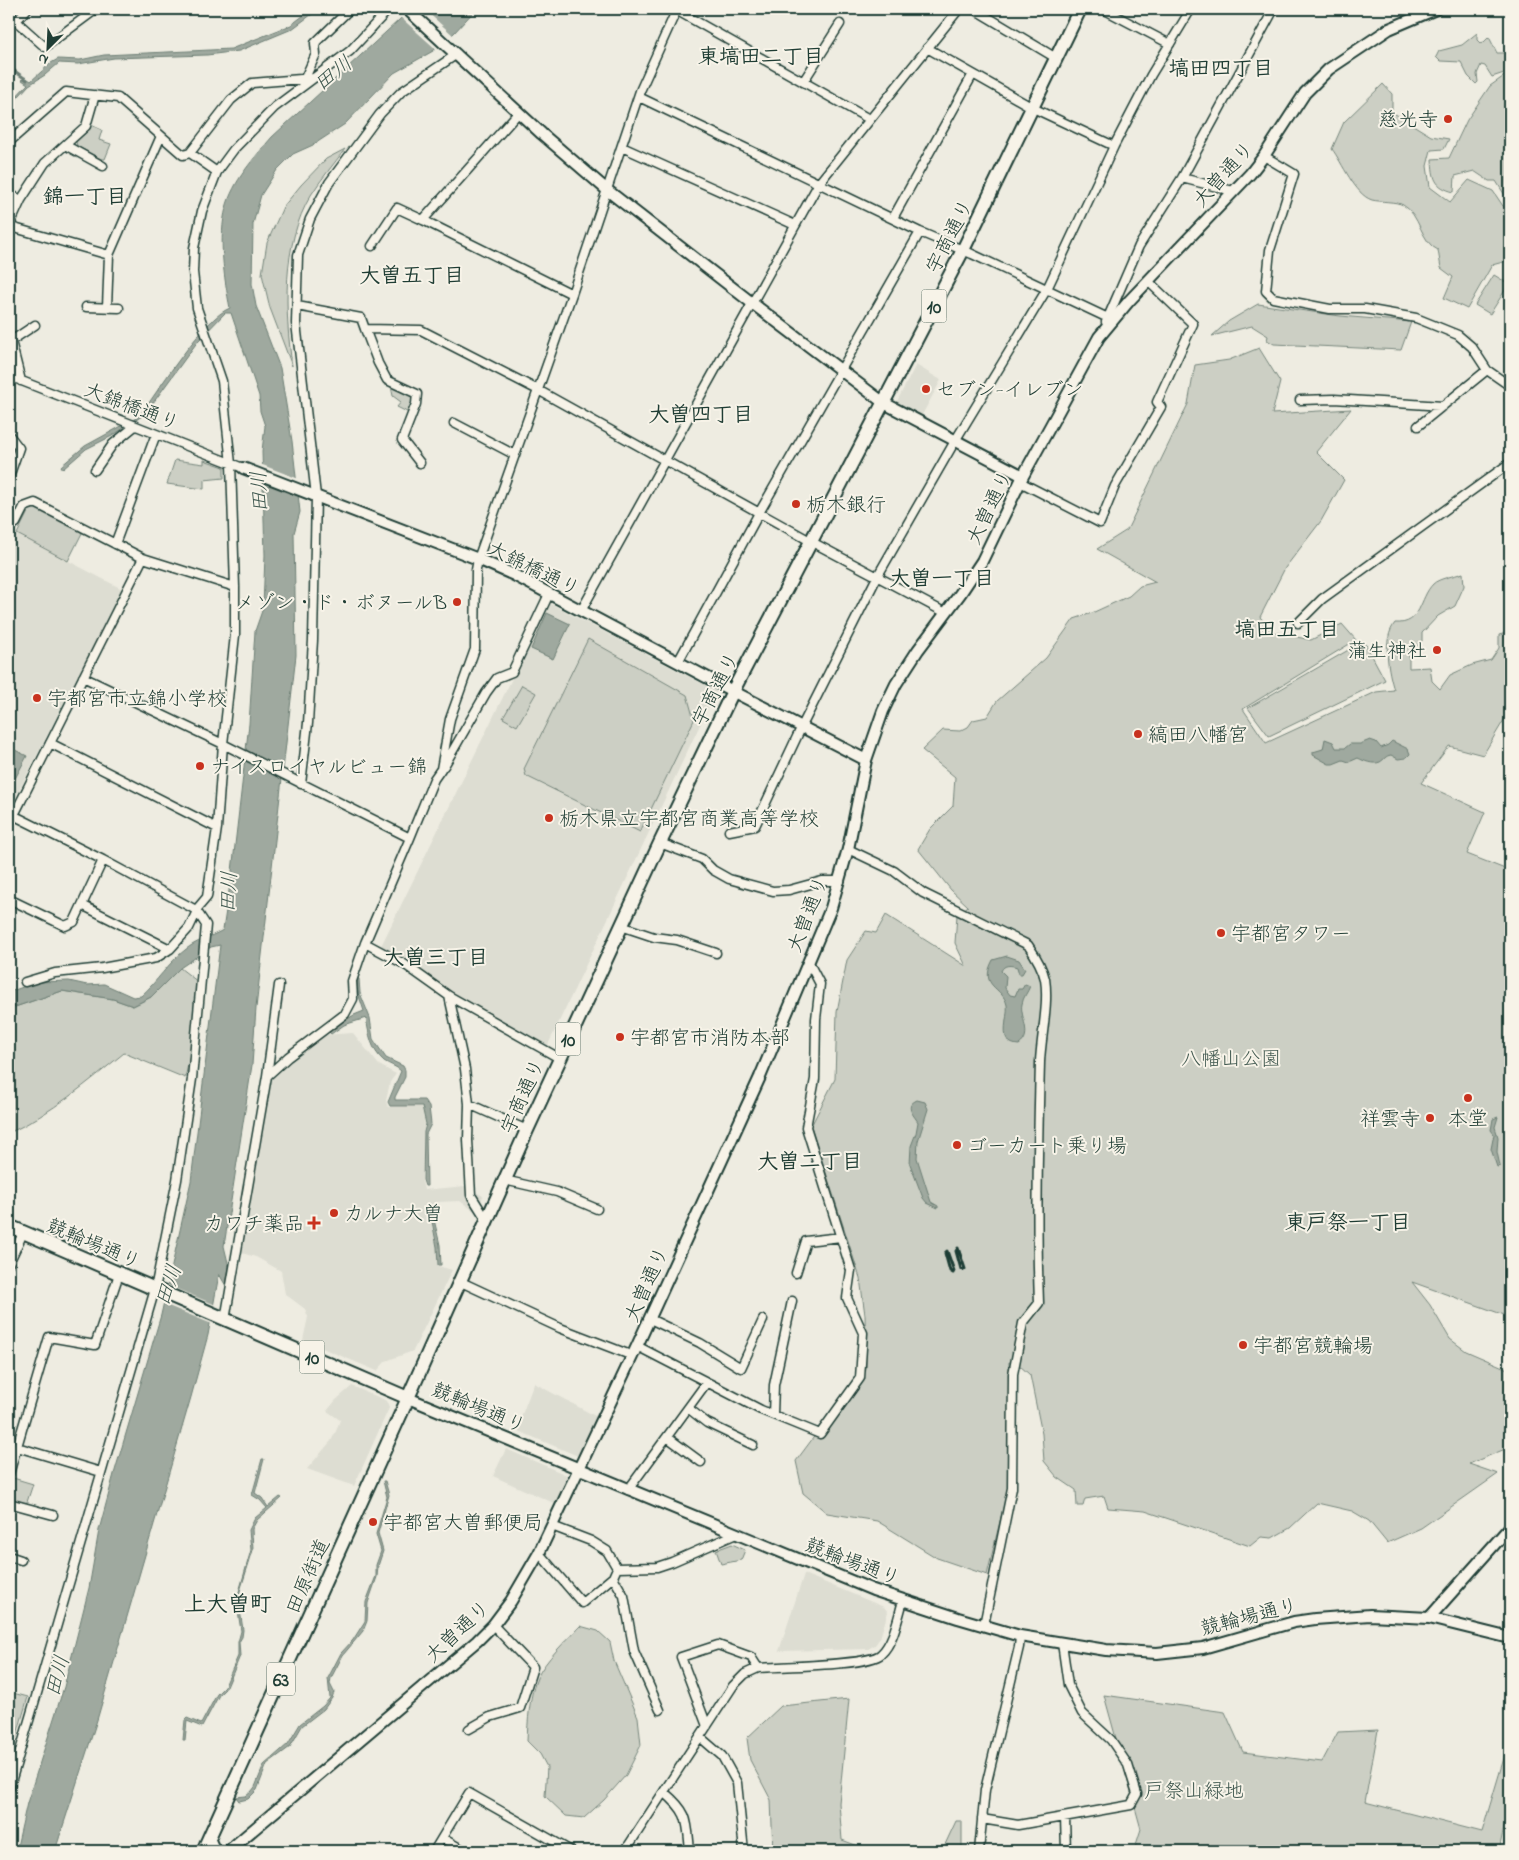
<svg xmlns="http://www.w3.org/2000/svg" width="1519" height="1860" font-family="'Indie Flower','Klee One',sans-serif">
	<style>
		.built { fill: #ddddd2 }
		.green { fill: #cccfc4; stroke: #76867c }
		.water { fill: #9fa99f; stroke: #6c7e74 }
		.pier { fill: #eeece1 }
		.lines { fill: none; stroke-linecap: round; stroke-linejoin: round }
		.stream { stroke: #6c7e74; stroke-width: 3 }
		.minor-casing { stroke: #1f3d34; stroke-width: 11 }
		.tertiary-casing { stroke: #1f3d34; stroke-width: 14 }
		.primary-casing { stroke: #1f3d34; stroke-width: 16 }
		.minor { stroke: #f7f3e8; stroke-width: 8 }
		.tertiary { stroke: #f7f3e8; stroke-width: 10 }
		.primary { stroke: #f7f3e8; stroke-width: 12 }
		.rail { stroke: #1f3d34; stroke-width: 3 }
		.poi-dot { fill: #c8321e; stroke: #f7f3e8; stroke-width: 2 }
		.labels { text-anchor: middle; stroke-width: 4; stroke-linejoin: round; paint-order: stroke }
		.shield { fill: #f7f3e8; stroke: #60746a; stroke-width: 1 }
		.shield-label { font-size: 19px; font-weight: bold; fill: #1f3d34 }
		.poi-label { font-size: 20px; fill: #1f3d34; stroke: #f7f3e8; text-anchor: start }
		.street-label { font-size: 20px; fill: #1f3d34; stroke: #f7f3e8 }
		.park-label { font-size: 20px; fill: #425a51; stroke: #f7f3e8 }
		.neighbourhood-label { font-size: 21px; font-weight: bold; fill: #1f3d34; stroke: #f7f3e8 }
		.water-label { font-size: 21px; font-style: italic; fill: #3f584f; stroke: #f7f3e8 }
		.quarter-label { font-size: 22px; font-weight: bold; fill: #1f3d34; stroke: #f7f3e8 }
	</style>
	<rect width="100%" height="100%" fill="#eeece1"/>
	<filter id="ink" filterUnits="userSpaceOnUse"><feTurbulence type="fractalNoise" baseFrequency=".02" numOctaves="2"/><feDisplacementMap in="SourceGraphic" scale="10" xChannelSelector="R" yChannelSelector="G"/><feConvolveMatrix kernelMatrix="1 2 1 2 8 2 1 2 1" color-interpolation-filters="sRGB"/></filter>
	<g filter="url(#ink)">
		<path class="built" d="M916,365l25,15 -20,37 -25,-14z
			M9,533l8,1 105,55 -112,219 -1,-1z
			M549,603l167,88 -169,356 -94,-52 -34,-26 -38,-23z
			M353,1033l26,32 17,9 -6,8 -4,19 2,6h34l3,10 -3,64 2,9 41,-4 18,10 -6,17 -17,-12 -24,1 -7,8 8,37 1,19 14,4 -39,81 -27,10 -9,10 -74,-31 5,-23 -3,-8 -20,-15 -4,-23 -25,-14 -14,-4 29,-176 51,-42z
			M534,1383l63,34 -19,39 -62,-26z
			M352,1386l33,14 3,4 1,4 -35,78 -47,-17 24,-28 5,-10 4,-11 -13,-9 9,-11z
			M506,1449l63,27 -13,28 -63,-28z
			M804,1574l80,33 4,5 -8,26 -5,7 -7,4 -89,2z"/>
		<path class="green" d="M1477,33v7l3,3 4,-1 5,-5 8,16h9l4,-1v19l-18,6 -7,-11 -4,-1 -4,9 1,8 -2,2 -8,-8 -7,-14 -21,-1 -4,-4 3,-6 23,-6z
			M1510,72v127l-4,-2 -10,-16h-7l-15,-10 -19,5 -1,16c-20,-5 -21,-14 -22,-33l17,-1 18,-38 23,-34z
			M1383,84l9,10v18l39,24 18,3 -5,10 -13,1 -4,16 3,21 20,15 19,-22 24,11 10,15 7,4v52l-3,-1 -15,4 -25,44 -23,-11 9,-21 -12,-9 -3,-18c-17,-7 -18,-36 -35,-45 -7,-4 -23,-3 -31,-5 -17,-5 -30,-38 -40,-51l12,-27z
			M91,125l11,5 -3,10 12,4 -6,15h-4l-24,-13 -1,-4 13,-12z
			M345,149c-11,15 -24,30 -34,46 -30,50 -26,116 -19,171l-22,-58 -8,-34 5,-31 16,-36 18,-22 25,-26z
			M1494,275l15,9 -19,30 -15,-9z
			M1258,304l82,12 71,6 -10,28 -127,-6 -7,-4 1,-4 -16,-10 -40,10 17,-15z
			M1259,348l21,34 -8,32 79,-5 -35,43 28,28 -23,41 -36,47 -25,49 13,15 38,8 31,-16 14,16 -113,69 23,34 110,-51 18,-2c-6,-19 -12,-51 1,-67 27,2 24,-25 38,-39 6,-6 22,-8 30,-11l1,13 -9,20 -17,10 -16,17v8l-13,13v14l21,-1 2,14 8,8 10,-14 22,-10 19,-5 8,-12v-13l11,-3v78l-27,45 -34,-9 -28,37 64,29 -18,42 43,17v446l-98,-35 18,23 20,34 16,12 44,19v77l-41,17 29,10 -77,54 -34,15 -18,-22 -17,-10 -35,-8 -27,25 -18,10 -11,-1 -11,9 -105,-35 -37,-3 -4,-12 -19,3 -2,7h-6l-1,-16 -19,-13 -13,-16 -2,-27 -12,-59 -11,-10 -10,-3v122l-22,91 -50,-17 -60,-37 -50,-8 -24,-20 -7,-32 49,-66 20,-23 1,-5 -1,-52 -5,-37 -49,-152 24,-47 2,-67 10,-52 19,-29 10,2 10,-18 80,51 -11,-23 2,-28 11,-9 -17,-16 -33,-41 12,-20 23,-23 2,-29 -33,-27 21,-20 17,1 8,-4 5,-7 14,-3 10,-16 49,-43 28,-39 18,-6 37,-17 11,-10 16,-4 -59,-33 30,-19 61,-126 7,-39 34,-5z
			M391,386l18,8 4,4v7l-4,8 -12,-6 4,-5 -8,-6z
			M175,460l29,4v-4l20,7v11l-20,2v9l-37,-5z
			M35,506l48,25 -15,30 -51,-27 12,-24z
			M588,639l99,56 7,25 -54,112 -114,-56 -2,-7z
			M1364,641l21,39 -116,56 -21,-28z
			M522,685l14,8 -19,33 -14,-8z
			M180,968l18,14 -8,74 -5,22 -61,-25c-37,30 -72,60 -115,80v-124l53,-18 51,8 20,7 18,-9z
			M13,1478l20,6 -7,21 -17,-6v-8z
			M732,1544l13,6 -4,10 -20,4 -5,-14z
			M580,1626l18,5 12,11 4,19 24,56 3,28 -15,30 -22,25 -20,18 -18,-2 -21,-20 2,-29 -7,-13 -13,-13c1,-20 2,-44 10,-63 8,-18 29,-37 43,-52z
			M9,1692l19,5 -19,65z
			M1104,1695l121,17 18,40 79,10 16,-30 40,-2 -13,72 117,30 28,-94v59l-11,54h-365l7,-22z
			M849,1699l-10,104 3,37 24,9 57,2h-150l-2,-51 -21,-40 -3,-22 34,-32z
			M956,1821h6v30h-20z"/>
		<path class="water" d="M312,9h7l-27,20 -53,22 -32,4 -93,3 -36,6 -19,-1 -14,12 -16,10 -20,22v-3l19,-20 -6,-4 3,-3 6,4 20,-18 7,-4 22,1 24,-5 127,-6 60,-24z
			M411,9h65l-22,24 -21,18 -39,22 -49,51 -32,21 -20,9 -16,16 -16,25 -8,29 -1,60 4,22 24,62 12,73 8,71 -6,21 2,122 -40,353 -4,57 -28,181 5,21 -3,19 -7,-12 -11,61 -17,62 -94,323 -42,131h-39l11,-48 37,-116 25,-99 10,-58 15,-56 47,-159 30,-134 29,-236 -9,2 -31,21 -29,29 -18,9 -20,-7 -51,-8 -53,18v-17l28,-10 32,-1 18,4 17,-1 29,13 8,-1c16,-14 27,-33 44,-46 12,-10 24,-12 38,-20l9,-59 17,-147 6,-93 8,-23 2,-53 -3,-104 3,-25 -5,-15 -1,-15 -28,-83h-6l-27,28 -53,73 -33,22 -26,13 -23,20 -2,-3 24,-20 53,-29 6,-7c17,-24 60,-92 86,-102 -6,-29 -12,-71 -4,-100 7,-27 28,-50 46,-71z
			M547,613l23,11 -17,35 -22,-10z
			M1325,739l8,3 3,6h9l5,-4h10l10,-4 6,2 5,6 7,-3 4,-4 16,8 2,5 -4,4 -8,1 -7,-4c-6,1 -6,4 -11,7 -7,3 -16,-1 -22,-4l-9,4 -6,-2 -10,4h-4l-16,-9v-3l10,-3z
			M9,747l18,9 -18,34z
			M1007,956l12,4 6,9 -3,5h-3l-2,-7c-6,-2 -13,-3 -16,4l5,5 -1,12 5,7 5,1 3,-7h4l3,-5 5,2c-2,6 -7,11 -8,18 -3,12 12,31 -3,41 -23,-1 -10,-27 -12,-40 -4,-19 -29,-17 -14,-45z
			M357,978l2,1 1,14 10,25 3,21 13,19 17,8 2,4v7l-10,20v3h29l5,7 2,17 -5,10 1,52h-2l-2,-6 1,-48 2,-8 -4,-18h-32l-2,-4 13,-31c-5,-5 -11,-6 -17,-10 -13,-11 -15,-27 -18,-43l-22,7 -13,9 -3,-3 26,-16 10,-4 -6,-18z
			M917,1100l8,2 3,7 -10,32 -1,17 14,44 7,4v2l-11,-5 -4,-5 -13,-34 1,-18 5,-13 2,-11c-5,-8 -14,-16 -1,-22z
			M1498,1117l-3,10 3,10 -1,15 3,14 -3,1 -6,-18 3,-15 -3,-4 2,-11z
			M430,1211h2l8,34 1,20h-3l-1,-18z
			M262,1459h2l-9,34 7,5 6,9 12,-10 2,1 -25,22 -5,9 1,21 -13,41 -1,12 4,27 -1,7 -3,5 1,14 -13,31 -8,8 -17,32 -15,-6 -2,19h-2l2,-20 2,-2 14,6 16,-30 8,-8 13,-30v-14l3,-11 -4,-26 2,-13 12,-42 -2,-20 6,-12 12,-10 -7,-8 -8,-5z
			M383,1481h2l4,14 -11,38 5,18 -5,15 -1,11 -9,26 -1,18 -4,10 -20,24 -12,23 -1,6 4,8 -2,6 -8,11 -22,17 -12,21 -23,17 -10,26 -9,9 -9,2 -3,-4 10,-1 5,-4 4,-5 9,-22 24,-21 12,-20 23,-18 7,-8 -2,-20 13,-25 12,-13 12,-19 1,-19 10,-26v-11l5,-14 -5,-17 11,-37z"/>
		<path class="pier" d="M407,9h17l30,27 -17,14 -38,-34z
			M260,464l39,15 2,19 -40,-16z
			M165,1284l51,21 -4,19 -51,-21z"/>
		<g class="lines">
			<path class="stream" d="M9,67l18,13"/>
			<g class="minor-casing">
				<path id="minor" d="M974,9l82,49
					M1103,9l67,35
					M676,10l193,109
					M9,17l7,4 29,26 50,-37 -1,-1
					M16,21l11,-12
					M927,48l106,60 81,38
					M305,78l11,-24 -1,-11 35,-34
					M803,82l37,-58
					M639,97l281,135 52,22 136,64
					M519,112l-96,108 149,74
					M9,142l57,-50 52,6 65,57 7,-2 27,19
					M65,145l38,21
					M622,147l173,78
					M190,153l41,-53 21,-17 61,-5
					M1264,156l30,18 -24,76 -4,41 7,7 57,11h35l51,9 42,17 14,12 15,23
					M1182,178l51,13
					M9,194l12,6 -9,20 -3,16
					M21,200l24,-37 41,-37 9,-31
					M893,218l80,-144
					M11,227l98,28 -2,52
					M372,246l25,-38 26,12
					M109,255l52,-119
					M297,306l64,12 4,11 56,1 117,60 274,152 134,71
					M86,307l33,1
					M1106,322l33,-76 43,-68 92,-169
					M365,329l13,34 9,17 30,14 -1,10 -14,36 18,23
					M9,376l234,92
					M21,381l-10,-40 24,-16
					M1300,400l34,-1 109,7
					M454,423l61,32
					M1418,426l69,-56 23,16
					M9,435l10,13 -10,29
					M95,470l18,-26 22,-18
					M1020,482l80,41 15,-37 46,-79 -4,-5 36,-78 -45,-43
					M9,527l7,-4 8,-16 11,-4 108,55 92,29
					M115,544l41,-110
					M581,611l238,-428 140,-174
					M1298,623l24,-24 188,-136
					M678,662l81,-149 161,-281
					M83,677l140,67 187,94
					M50,743l167,85
					M444,766l42,-73 11,-15 15,-6 37,-78
					M301,784l7,-61 5,-83 3,-144 -20,-173 2,-68 12,-36 19,-36 51,-69 21,-22 56,-38
					M9,813l94,47 93,50
					M9,825l134,-267
					M729,831l26,-5 47,-100 75,-149 78,-136 92,-152 67,-143 37,-71 40,-66
					M660,843l42,16 11,11 16,9 44,12 16,-1 33,-9h18
					M848,849l46,22 29,22 105,52c7,10 14,21 17,34 4,25 -4,58 -5,83 -2,81 -4,161 -1,241l-16,20 -10,51 -1,114 -28,137
					M9,899l56,27 9,-4 29,-62
					M82,905l88,44 19,-21 8,-17
					M621,926l33,11 23,3 39,13
					M365,943l39,21 45,32 110,62
					M25,982l30,-9 47,-5 54,-10 14,-9
					M449,996l16,73 4,35 -1,36 3,55 15,24
					M267,1076l12,-91
					M469,1104l58,26
					M504,1180l53,12 40,17
					M9,1263l14,-30
					M796,1273l10,-32 35,-4
					M459,1281l101,47 73,28
					M650,1319l50,24 41,25 22,-48
					M225,1320l42,-244 21,-19 57,-43 8,-15 -1,-18 13,-38 45,-105 24,-59 7,-10 9,-50 25,-70 1,-79 2,-11 94,-265 68,-203 37,-82
					M637,1346l124,64 59,24 40,-56 3,-45 -16,-35 4,-28 -45,-143 9,-48 1,-60 4,-35 -12,-23
					M688,1408l19,15 46,22
					M773,1415l1,-30 18,-84
					M667,1437l34,25
					M17,1447l84,25
					M9,1474l40,-137 46,8 24,-71
					M628,1490l79,-108
					M9,1503l44,12
					M552,1526l39,15 16,10 10,17 40,-1 15,-5 64,-28
					M539,1553l43,50 31,-26
					M9,1556l12,4
					M617,1568l-4,9 11,19 10,55 26,59
					M707,1726l-26,-69 37,-12 33,12 7,11
					M469,1729l21,-12 30,-9 13,-41 -40,-42
					M700,1737l22,19 15,27 7,68
					M9,1789l146,-500 22,-109 15,-101 14,-154 -10,-15 11,-13 10,-69 6,-84 12,-109v-48l-4,-123 -9,-83 -25,-73 -4,-36 1,-24 8,-37 15,-39 17,-23 41,-42 75,-56 39,-42
					M664,1792c25,21 23,28 26,59
					M1065,1817l1,34
					M982,1819l36,6 113,-20 6,-11 -9,-29 -17,-25 -29,-27 -14,-28 -6,-42
					M442,1838l23,13
					M434,1851l35,-58 102,58
					M625,1851l108,-165 12,-12 13,-6c22,-2 111,-2 123,-14 13,-12 17,-37 22,-53
					M979,1851l6,-61 34,-143 1,-11"/>
			</g>
			<g class="tertiary-casing">
				<path id="tertiary" d="M407,9l135,125 65,56 145,113 132,100 139,73
					M243,468l235,91 36,16 226,120 126,65
					M408,1398l465,192 85,28 62,18 86,14 51,3 46,-5 91,-26 21,-3 55,-4 59,3 81,20
					M1429,1618l81,-91
					M209,1838l4,9 6,4
					M228,1851l249,-210 16,-16 18,-24 28,-48 98,-207 123,-269 71,-169 17,-59 18,-89 17,-49 13,-27 22,-34 42,-56 22,-33 41,-85 76,-139 30,-36 121,-127 14,-18 41,-63 24,-24 60,-40 47,-20"/>
			</g>
			<g class="primary-casing">
				<path id="primary" d="M9,1226l399,172
					M203,1851l205,-453 119,-268 133,-287 73,-152 230,-441 117,-241"/>
			</g>
			<use href="#minor" class="minor"/>
			<use href="#tertiary" class="tertiary"/>
			<use href="#primary" class="primary"/>
			<path class="rail" d="M958,1248l7,21 -1,1 -3,-1 -5,-18z
				M947,1251l7,20 -1,2 -3,-2 -5,-18z"/>
		</g>
	</g>
	<g class="poi-dot">
		<circle cx="1448" cy="119" r="5"/>
		<circle cx="926" cy="389" r="5"/>
		<circle cx="796" cy="504" r="5"/>
		<circle cx="457" cy="602" r="5"/>
		<circle cx="1437" cy="650" r="5"/>
		<circle cx="37" cy="698" r="5"/>
		<circle cx="1138" cy="734" r="5"/>
		<circle cx="200" cy="766" r="5"/>
		<circle cx="549" cy="818" r="5"/>
		<circle cx="1221" cy="933" r="5"/>
		<circle cx="620" cy="1037" r="5"/>
		<circle cx="1468" cy="1098" r="5"/>
		<circle cx="1430" cy="1118" r="5"/>
		<circle cx="957" cy="1145" r="5"/>
		<circle cx="334" cy="1213" r="5"/>
		<path d="M311.5 1215.5h5v5h5v5h-5v5h-5v-5h-5v-5h5z"/>
		<circle cx="1243" cy="1345" r="5"/>
		<circle cx="373" cy="1522" r="5"/>
	</g>
	<g class="labels">
		<g class="shield">
			<rect x="921.5" y="289.5" width="25" height="33" rx="4"/>
			<rect x="555.5" y="1022.5" width="25" height="33" rx="4"/>
			<rect x="299.5" y="1340.5" width="25" height="33" rx="4"/>
			<rect x="267" y="1662.5" width="28" height="33" rx="4"/>
		</g>
		<g class="shield-label">
			<text x="934" y="313">10</text>
			<text x="568" y="1046">10</text>
			<text x="312" y="1364">10</text>
			<text x="281" y="1686">63</text>
		</g>
		<g class="poi-label">
			<text x="1438" y="126" text-anchor="end">慈光寺</text>
			<text x="936" y="396">セブン-イレブン</text>
			<text x="806" y="511">栃木銀行</text>
			<text x="447" y="609" text-anchor="end">メゾン・ド・ボヌールB</text>
			<text x="1427" y="657" text-anchor="end">蒲生神社</text>
			<text x="47" y="705">宇都宮市立錦小学校</text>
			<text x="1148" y="741">縞田八幡宮</text>
			<text x="210" y="773">ナイスロイヤルビュー錦</text>
			<text x="559" y="825">栃木県立宇都宮商業高等学校</text>
			<text x="1231" y="940">宇都宮タワー</text>
			<text x="630" y="1044">宇都宮市消防本部</text>
			<text x="1420" y="1125" text-anchor="end">祥雲寺</text>
			<text x="1468" y="1125" text-anchor="middle">本堂</text>
			<text x="967" y="1152">ゴーカート乗り場</text>
			<text x="344" y="1220">カルナ大曽</text>
			<text x="304" y="1230" text-anchor="end">カワチ薬品</text>
			<text x="1253" y="1352">宇都宮競輪場</text>
			<text x="383" y="1529">宇都宮大曽郵便局</text>
		</g>
		<g class="street-label">
			<text transform="translate(1223 174) rotate(-48)" y="7">大曽通り</text>
			<text transform="translate(949 236) rotate(-63)" y="7">宇商通り</text>
			<text transform="translate(132 406) rotate(21)" y="7">大錦橋通り</text>
			<text transform="translate(989 507) rotate(-64)" y="7">大曽通り</text>
			<text transform="translate(534 568) rotate(26)" y="7">大錦橋通り</text>
			<text transform="translate(715 689) rotate(-63)" y="7">宇商通り</text>
			<text transform="translate(807 914) rotate(-69)" y="7">大曽通り</text>
			<text transform="translate(522 1096) rotate(-66)" y="7">宇商通り</text>
			<text transform="translate(94 1243) rotate(23)" y="7">競輪場通り</text>
			<text transform="translate(646 1284) rotate(-66)" y="7">大曽通り</text>
			<text transform="translate(479 1407) rotate(23)" y="7">競輪場通り</text>
			<text transform="translate(853 1561) rotate(21)" y="7">競輪場通り</text>
			<text transform="translate(307 1576) rotate(-66)" y="7">田原街道</text>
			<text transform="translate(1249 1616) rotate(-14)" y="7">競輪場通り</text>
			<text transform="translate(457 1631) rotate(-43)" y="7">大曽通り</text>
		</g>
		<g class="park-label">
			<text x="1231" y="1065">八幡山公園</text>
			<text x="1194" y="1797">戸祭山緑地</text>
		</g>
		<g class="neighbourhood-label">
			<text x="761" y="63">東塙田二丁目</text>
			<text x="1221" y="75">塙田四丁目</text>
			<text x="85" y="203">錦一丁目</text>
			<text x="412" y="282">大曽五丁目</text>
			<text x="701" y="421">大曽四丁目</text>
			<text x="942" y="585">大曽一丁目</text>
			<text x="1287" y="636">塙田五丁目</text>
			<text x="436" y="964">大曽三丁目</text>
			<text x="810" y="1168">大曽二丁目</text>
			<text x="1348" y="1229">東戸祭一丁目</text>
		</g>
		<g class="water-label">
			<text transform="translate(333 73) rotate(-39)" y="7">田川</text>
			<text transform="translate(259 492) rotate(-93)" y="7">田川</text>
			<text transform="translate(228 892) rotate(-87)" y="7">田川</text>
			<text transform="translate(168 1285) rotate(-71)" y="7">田川</text>
			<text transform="translate(57 1676) rotate(-75)" y="7">田川</text>
		</g>
		<g class="quarter-label">
			<text x="228" y="1611">上大曽町</text>
		</g>
	</g>
	<rect width="1519" height="1860" fill="none" stroke="#f7f3e8" stroke-width="30"/>
	<rect x="15" y="15" width="1489" height="1830" fill="none" stroke="#1f3d34" stroke-width="2" filter="url(#ink)"/>
	<g transform="translate(48 48) rotate(204)" stroke="#f7f3e8" stroke-width="4" paint-order="stroke">
	<path d="M0-4L9 19L0 12L-9 19Z" fill="#1f3d34"/>
	<text y="-8" font-size="14" font-weight="bold" text-anchor="middle" fill="#1f3d34">N</text>
	</g>
</svg>
